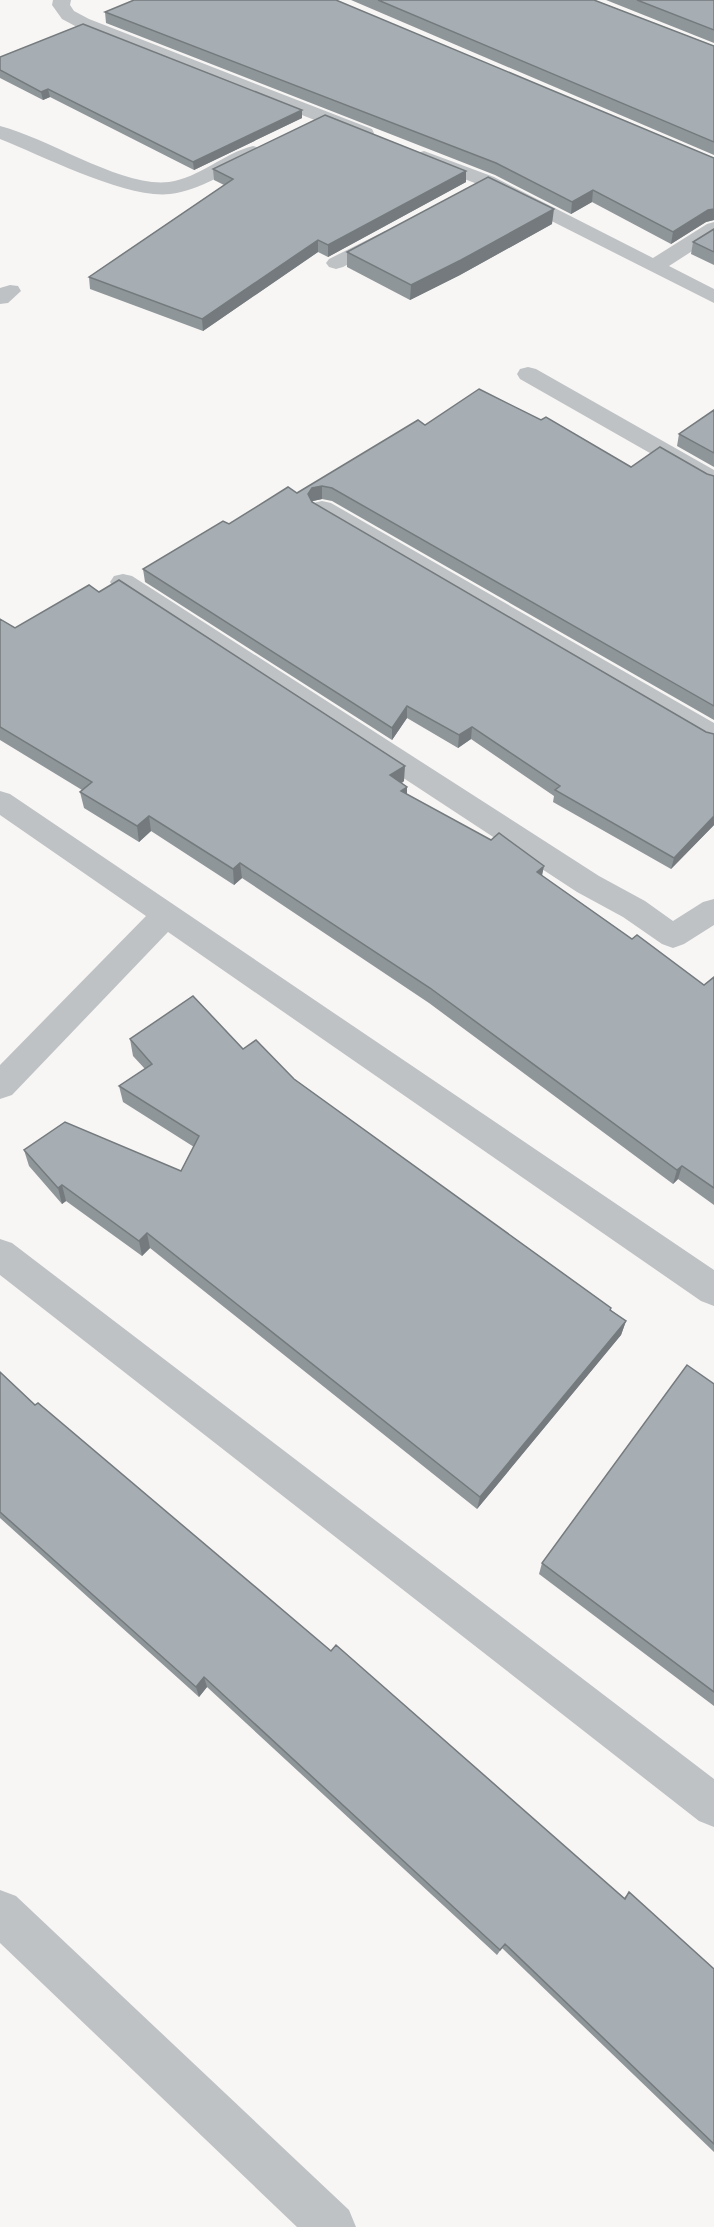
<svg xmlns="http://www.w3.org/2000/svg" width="714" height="2227" font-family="Jost,sans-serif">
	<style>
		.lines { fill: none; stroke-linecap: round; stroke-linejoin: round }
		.minor { fill: #bec2c5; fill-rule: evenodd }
		.wall { fill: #8f969a }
		.shaded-wall { fill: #747a7d }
		.building { fill: #a6aeb3; stroke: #747a7d; stroke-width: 1.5 }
	</style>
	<rect width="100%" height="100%" fill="#f7f6f4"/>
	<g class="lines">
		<path class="minor" d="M53,0h18l-1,5 4,6 15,8 283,110 2,4 -2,4h-14l-281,-110 -15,-8 -10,-14z
			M0,126c48,12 123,62 169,56 30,-4 55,-29 84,-36l7,2 3,4 -3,4c-28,13 -59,34 -90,38 -44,5 -127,-38 -170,-55z
			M424,151l70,26 159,81 54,-34 7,-2v15l-45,29 45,23v14l-234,-118 -63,-24 -3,-4 3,-4z
			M385,231l7,2 3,4 -3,4 -49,26 -7,2 -7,-2 -3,-4 3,-4z
			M10,285l8,1 3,5 -13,12 -8,1v-16z
			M528,367l8,2 178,101v17l-8,-2 -186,-106 -3,-5 3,-5z
			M322,501l9,2 383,220v22l-10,-3 -391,-229 -3,-5 3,-5z
			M123,574l9,2 467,300 46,25 28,20 30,-19 11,-3v26l-30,19 -11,4 -11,-4 -39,-27 -46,-25 -463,-304 -4,-6 4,-6z
			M0,791l10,3 704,476v36l-13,-5 -533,-369 -156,163 -12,4v-34l146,-149 -146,-101z
			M0,1239l12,4 702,536v48l-15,-6 -699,-546z
			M0,1890l16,6 333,314 7,17h-59l-297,-284z"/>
	</g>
	<path class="wall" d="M351,0h243l120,46v109z
		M606,0h108v43z
		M105,12l609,146v62l-8,2 -35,22 -79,-42 -21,12 -76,-39 -389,-152z
		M0,57l302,61 -108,52 -144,-73 -7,3 -43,-22z
		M213,169l253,13 -138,75 -10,-5 -115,79 -113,-42 -1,-12 135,-92 -10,-5z
		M552,224l-92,51 -50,25 -63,-33v-15z
		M714,229v36l-23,-11 2,-12z
		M714,410v57l-37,-21 2,-12z
		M425,425l206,42 83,9v244l-382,-219 -10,-2 -9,2 -2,1 395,230 8,2v91l-43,44 -118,-67 1,-6 -83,-57 -13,9 -51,-30 -15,22 -247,-158 -2,-13 86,-45 68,-31z
		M99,592l305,189 -2,2 5,4v7l135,82 90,63 72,46 10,-8v228l-36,-26 -5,5 -244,-181 -187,-125 -8,7 -83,-54 -12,11 -55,-34 -4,-16 2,-2 -82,-50v-121l15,9z
		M130,1039l113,10 51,30 317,229v2l15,11 -5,14 -144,174 -327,-261 -8,8 -76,-55 -4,3 -33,-38 -5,-16 157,21 13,-24 -71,-45 -4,-16 26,-17 -12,-13z
		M0,1372l35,33 296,246 293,247 5,-6 85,77v183l-212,-204 -5,7 -290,-268 -8,10 -199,-179z
		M714,1384v322l-175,-132 3,-11z"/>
	<path class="shaded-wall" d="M48,89l2,8 -7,3 -2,-8z
		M302,110v8l-108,52 -1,-8z
		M466,171v11l-138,75v-12z
		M593,190l-1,12 -21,12 1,-12z
		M554,209l-2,15 -92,51 -50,25 1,-15z
		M714,209v11l-8,2 -35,22 2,-12 35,-22z
		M318,240v12l-115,79 -1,-12z
		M322,486v13l-9,2 -5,6v-13l4,-6z
		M407,706v12l-15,22v-12z
		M472,727l-1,12 -13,9 1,-13z
		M405,766l-1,15 -14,10v-16z
		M407,787v15l-6,-11z
		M149,816l2,15 -12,11 -2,-16z
		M714,816v9l-43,44 3,-11z
		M240,863l2,15 -8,7 -1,-16z
		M544,866l-3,15 -4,-9z
		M682,1166l-4,13 -5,5 4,-14z
		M62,1185l4,16 -4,3 -4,-16z
		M147,1233l3,15 -8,8 -3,-15z
		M626,1321l-5,14 -144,174 3,-12z
		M204,1677l3,10 -8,10 -3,-10z"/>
	<path class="building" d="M134,0h202l378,158v51l-6,1 -35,22 -80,-42 -21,12 -76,-39 -391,-151z
		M378,0h216l120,46v96z
		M637,0h77v30z
		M83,24l219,86 -109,52 -145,-73 -7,3 -41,-22v-13z
		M325,115l141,56 -138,74 -10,-5 -116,79 -113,-42 144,-98 -20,-10z
		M488,177l66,32 -93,51 -50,25 -64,-33z
		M714,229v23l-21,-10z
		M479,389l62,31 5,-3 85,50 29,-20 47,27 7,2v230l-382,-218 -10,-2 -10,2 -4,6 4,8 394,230 8,2v82l-40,42 -119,-68 5,-4 -88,-59 -13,8 -52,-29 -15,22 -249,-159 80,-48 6,3 59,-37 9,6 121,-73 7,5z
		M714,410v43l-35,-19z
		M119,580l286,186 -15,9 17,12 -6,4 90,49 8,-7 45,33 -7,6 95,67 5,-4 67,50 10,-8v211l-32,-22 -5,4 -247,-182 -190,-125 -7,6 -84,-53 -12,10 -57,-34 12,-10 -92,-55v-108l15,9 74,-43 10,7z
		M193,996l50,53 13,-9 38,39 317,229 -1,2 16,11 -146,176 -333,-264 -8,8 -77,-56 -4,3 -34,-38 41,-28 116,49 18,-35 -80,-50 33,-22 -22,-25z
		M687,1365l27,19v308l-172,-129z
		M0,1372l35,33 3,-2 293,248 5,-6 289,254 4,-7 85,77v175l-209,-200 -5,6 -296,-273 -8,10 -196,-175z"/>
</svg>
